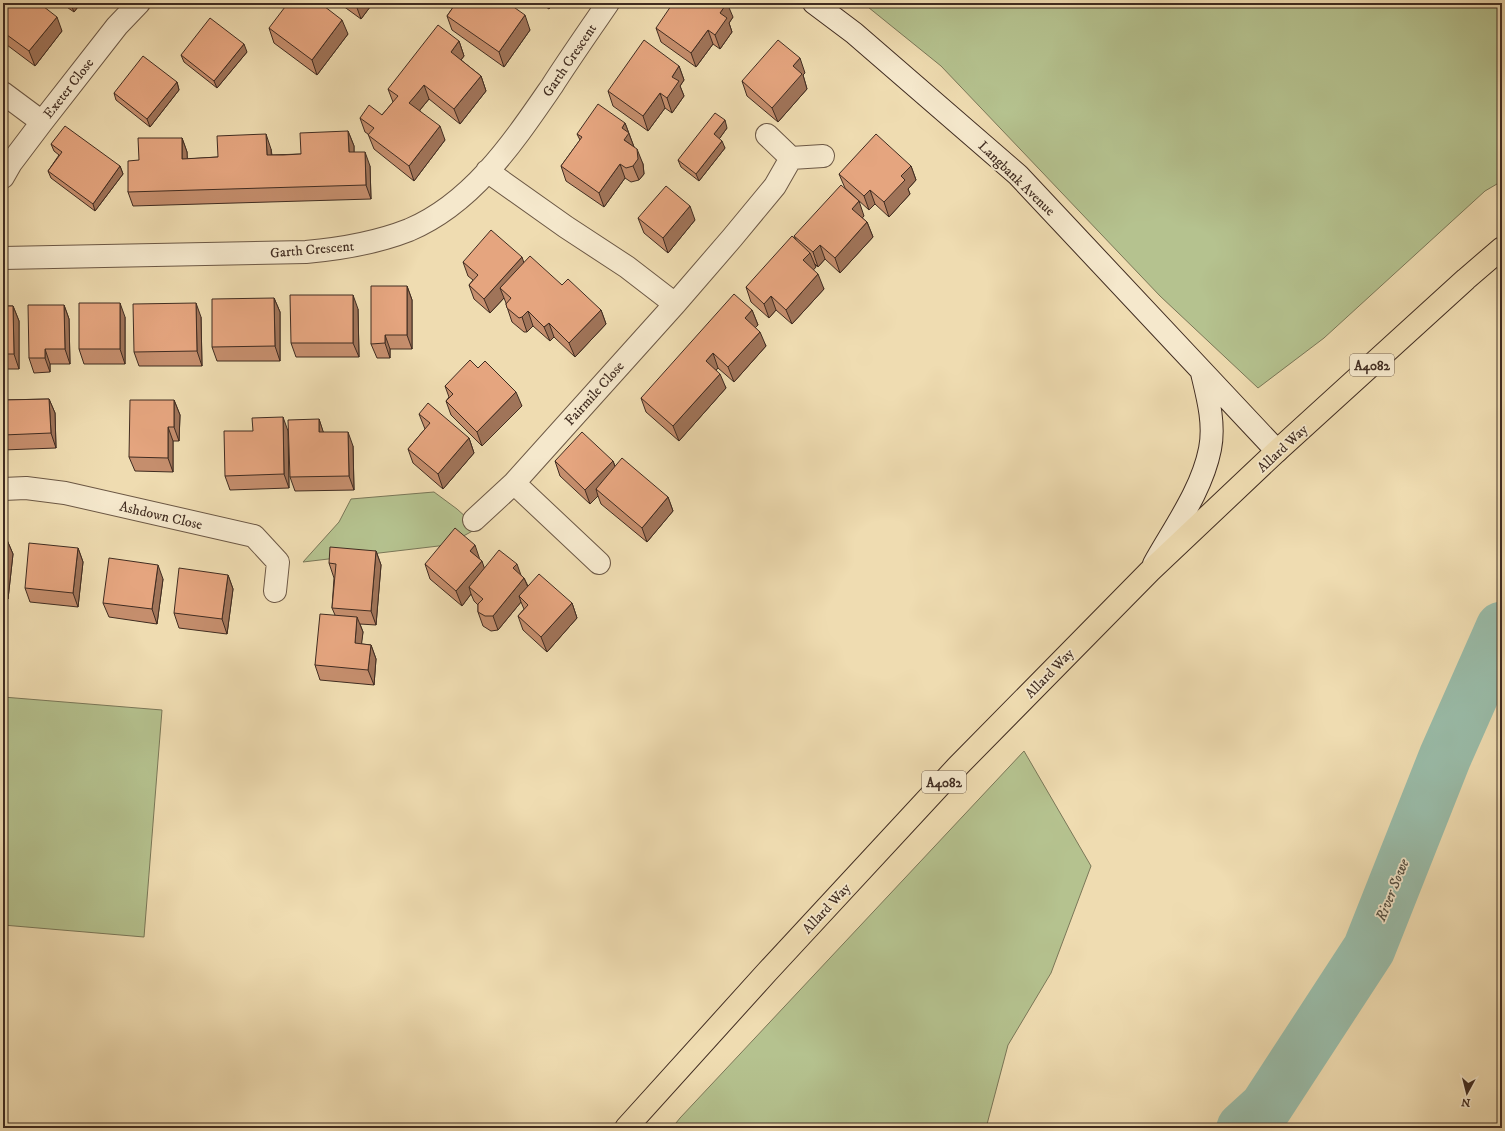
<svg xmlns="http://www.w3.org/2000/svg" width="1505" height="1131" font-family="'IM FELL DW Pica',serif">
	<style>
		.green { fill: #b5c28f; stroke: #7a7758 }
		.lines { fill: none; stroke-linecap: round; stroke-linejoin: round }
		.river { stroke: #9abca9; stroke-width: 53 }
		.street-casing { stroke: #6c5845; stroke-width: 24 }
		.secondary-casing { stroke: #402c21; stroke-width: 24 }
		.primary-casing { stroke: #402c21; stroke-width: 24 }
		.street { stroke: #f5e8cc; stroke-width: 22 }
		.secondary { stroke: #f5e8cc; stroke-width: 22 }
		.primary { stroke: #efdcb1; stroke-width: 22 }
		.wall { fill: #c58e6d; stroke: #402c21 }
		.shaded-wall { fill: #a07459; stroke: #402c21 }
		.building { fill: #e5a57f; stroke: #402c21 }
		.labels { text-anchor: middle; stroke-width: 3.5; stroke-linejoin: round; paint-order: stroke }
		.shield { fill: #f5e8cc; stroke: #766454; stroke-width: 1 }
		.shield-label { font-size: 13px; font-weight: bold; fill: #402c21 }
		.street-label { font-size: 14px; fill: #402c21; stroke: #f5e8cc }
		.water-label { font-size: 15px; font-style: italic; fill: #565043; stroke: #f5e8cc }
	</style>
	<rect width="100%" height="100%" fill="#efdcb1"/>
	<filter id="stains"><feTurbulence type="fractalNoise" baseFrequency=".005" numOctaves="4"/><feColorMatrix values="0 0 0 0 .2 0 0 0 0 .09 0 0 0 0 .02 0 0 0 .5 -.17"/></filter>
	<radialGradient id="worn" r=".72"><stop offset=".6" stop-color="#630" stop-opacity="0"/><stop offset="1" stop-color="#630" stop-opacity=".3"/></radialGradient>
	<path class="green" d="M863,3h639v178l-17,10 -161,147 -66,50 -98,-92 -219,-230z
		M434,492l23,17 21,19 -31,17 -144,17 36,-40 12,-23z
		M3,697l159,13 -18,227 -141,-12z
		M1024,751l67,115 -40,107 -43,72 -22,83h-314l8,-10z"/>
	<g class="lines">
		<path class="river" d="M1243,1128l23,-21 103,-158 76,-192 57,-129"/>
		<g class="street-casing">
			<path id="street" d="M3,93l39,29
				M791,158l32,-2
				M487,171l79,56 61,40 48,37
				M3,177l8,-14 31,-41 75,-96 22,-23
				M3,258l303,-6c34,-3 70,-9 103,-22 64,-27 105,-89 143,-144 18,-28 37,-55 56,-83
				M514,483l85,80
				M3,489l23,-1 39,5 189,43 24,26 -3,29
				M474,520l40,-37 161,-179 57,-66 43,-52 16,-28 -24,-23"/>
		</g>
		<g class="secondary-casing">
			<path id="secondary" d="M814,3l40,30 164,142 259,276
				M1154,564c20,-36 48,-74 56,-115 5,-25 -2,-51 -8,-76"/>
		</g>
		<g class="primary-casing">
			<path id="primary" d="M626,1128l141,-156 190,-205 193,-196 127,-120 189,-172 36,-31"/>
		</g>
		<use href="#street" class="street"/>
		<use href="#secondary" class="secondary"/>
		<use href="#primary" class="primary"/>
	</g>
	<path class="wall" d="M3,3l59,28 -27,35 -32,-24z
		M61,3h20l-7,9z
		M339,3h34l-12,16z
		M456,3h54v1l20,26 -26,37 -52,-37 -5,-14z
		M540,3h14l-5,6z
		M733,17l-4,6 3,9 -12,17 -7,-5 -17,23 -35,-25 -5,-14z
		M269,28l79,6 -31,41 -43,-32z
		M459,41l5,15 -3,4 20,16 5,15 -26,33 -31,-25 -9,11v1l25,29 -31,41 -40,-32 -6,-15 -3,-2 -5,-14 22,-3 11,-13 -5,-13z
		M247,52l-30,36 -33,-26 -3,-7z
		M679,66l5,14 -4,6 4,10 -12,17 -7,-5 -17,23 -35,-25 -5,-15z
		M805,73l-2,2 4,14 -29,33 -31,-26 -5,-15z
		M177,82l2,8 -29,37 -34,-27 -2,-7z
		M625,123l9,24 9,17 1,10 -5,6 -8,2 -6,-4 -21,29 -38,-26 -5,-15 19,-26 -3,-6z
		M727,128l-8,11 6,9 -26,33 -18,-14 -3,-7z
		M348,131l6,15v6l16,14 1,33 -238,7 -5,-14 11,-32 43,-22 5,14v7l31,-2 53,-8 1,6 29,-1z
		M51,144l69,22 3,8 -28,37 -44,-33 -3,-7 11,-16 -5,-4z
		M911,166l5,14 -8,9 2,5 -21,23 -14,-13 -6,6 -24,-22 -6,-14z
		M864,216l-2,2 5,4 6,15 -33,36 -15,-14 -7,8 -4,-4 2,4 -3,3 11,19 -32,35 -16,-14 -7,8 -18,-16 -5,-15 50,-47 -2,-4z
		M638,218l57,2 -27,33 -24,-20z
		M463,262l61,1 38,22 39,25 5,14 -31,33 -21,-20 -4,4 -17,-15 -6,6h-3l-12,-10 -6,-18v-1l-2,-5 -14,15 -16,-14 -5,-14 4,-5 -5,-4z
		M407,286l5,14v49h-22v9h-13l-6,-14z
		M274,298l6,14v49h-63l-5,-14z
		M64,305l5,14 1,45h-20v8l-16,1 -5,-15z
		M3,306h10l6,15v48h-16z
		M358,309l1,48h-63l-5,-14z
		M752,310l6,15 -3,2 11,19 -32,36 -16,-14 -2,2 10,18 -47,53 -33,-29 -5,-14z
		M125,317v47h-41l-5,-15z
		M201,317l1,49h-63l-5,-14z
		M478,368l44,38 -40,40 -31,-31 -5,-14 3,-4 -4,-11z
		M49,399l6,14 1,35 -53,2v-50z
		M174,400l6,15 -1,26h-6v31l-38,-1 -6,-14z
		M419,414l50,24 5,15 -31,36 -30,-26 -5,-14 17,-20z
		M319,419l4,13 30,14 1,44 -59,1 -5,-14z
		M288,431l1,57 -59,2 -5,-14z
		M555,461h58l2,5 53,31 5,14 -26,31 -46,-38 -3,-8 -8,8 -30,-28z
		M3,539l4,1 6,14 -5,45 -5,-1z
		M78,548l5,14 -5,45 -48,-5 -5,-14z
		M376,551l5,14 -5,60 -16,-1 3,8 -2,12 10,1 5,14 -2,26 -54,-5 -5,-15 20,-50 -3,-7 2,-30 -5,-15z
		M480,559l4,9 37,7 3,3 4,8 44,17 5,15 -30,34 -24,-22 -5,-14 6,-7 -3,-7 -23,28 -7,1 -8,-5 -5,-14v-7l-4,-4 -3,-7 -9,12 -32,-27 -5,-15z
		M228,575l5,14 -6,45 -48,-6 -5,-15z
		M163,579l-6,45 -48,-7 -6,-14z"/>
	<path class="shaded-wall" d="M73,3h8l-7,9 -3,-7z
		M357,3h16l-12,16 -5,-14z
		M547,3h7l-5,6z
		M727,3l6,14 -4,6 3,9 -12,17 -5,-14 5,-22z
		M525,15l5,15 -26,37 -5,-15z
		M57,17l5,14 -27,35 -6,-15z
		M342,20l6,14 -31,41 -5,-15z
		M708,30l5,14 -17,23 -5,-14z
		M459,41l5,15 -8,10 -5,-14z
		M244,44l3,8 -30,36 -3,-7z
		M800,58l5,15 -2,2 4,14 -29,33 -6,-14 21,-42z
		M679,66l5,14 -4,6 4,10 -12,17 -5,-15 5,-21z
		M481,76l5,15 -26,33 -6,-15z
		M177,82l2,8 -29,37 -3,-8z
		M424,85l5,14 -15,18 -5,-14z
		M660,93l5,15 -17,23 -5,-15z
		M725,120l2,8 -10,14 -3,-8z
		M625,123l9,24 -10,-7 -2,-12z
		M440,126l5,14 -31,41 -5,-15z
		M348,131l6,15v21l-5,-15z
		M266,134l5,15 1,21 -5,-15z
		M182,138l5,14 1,21 -6,-14z
		M722,141l3,7 -26,33 -3,-7z
		M637,149l6,15 1,10 -5,6 -6,-14z
		M365,152l5,14 1,33 -5,-14z
		M620,164l5,14 -21,29 -5,-14z
		M120,166l3,8 -28,37 -2,-7z
		M911,166l5,14 -8,9 2,5 -21,23 -5,-15 17,-26z
		M870,190l5,14 -6,6 -5,-14z
		M859,201l5,15 -7,8 -5,-15z
		M690,206l5,14 -27,33 -5,-15z
		M867,222l6,15 -33,36 -5,-15z
		M820,245l5,14 -7,8 -5,-15z
		M810,253l6,14 -7,8 -6,-15z
		M522,257l5,15 -27,16 4,10 -14,15 -6,-14z
		M818,274l6,15 -32,35 -6,-14z
		M407,286l5,14v49l-5,-14z
		M353,295l5,14 1,48 -6,-14z
		M771,296l5,14 -7,8 -5,-14z
		M274,298l6,14v49l-5,-15z
		M120,303l5,14v47l-5,-15z
		M196,303l5,14 1,49 -5,-15z
		M64,305l5,14 1,45 -5,-15z
		M13,306l6,15v48l-5,-15z
		M601,310l5,14 -31,33 -6,-14z
		M752,310l6,15 -7,7 -6,-14z
		M528,311l5,15 -6,6 -5,-15z
		M549,323l5,14 -4,4 -6,-14z
		M760,332l6,14 -32,36 -6,-15z
		M385,335l5,14v9l-5,-15z
		M45,349l5,15v8l-5,-14z
		M713,353l5,15 -7,8 -5,-15z
		M720,374l6,14 -47,53 -6,-15z
		M516,392l6,14 -40,40 -5,-14z
		M49,399l6,14 1,35 -5,-15z
		M174,400l6,15 -1,26 -5,-14z
		M283,417l5,14 1,57 -5,-14z
		M319,419l5,15 -5,-2z
		M168,427l5,14v31l-5,-14z
		M348,432l5,14 1,44 -5,-14z
		M469,438l5,15 -31,36 -5,-15z
		M613,461l5,14 -22,14 2,7 -8,8 -5,-14z
		M668,497l5,14 -26,31 -5,-14z
		M7,540l6,14 -5,45 -5,-15z
		M475,545l5,15 -10,-9z
		M78,548l5,14 -5,45 -5,-14z
		M376,551l5,14 -5,60 -5,-14z
		M482,561l5,15 -18,11 2,7 -9,12 -6,-15z
		M517,564l5,14 -9,-10z
		M158,565l5,14 -6,45 -5,-15z
		M228,575l5,14 -6,45 -5,-15z
		M524,578l6,14 -11,4 2,6 -23,28 -5,-14z
		M572,603l5,15 -30,34 -6,-15z
		M357,617l6,15 -3,25 -5,-14z
		M371,645l5,14 -2,26 -6,-15z"/>
	<path class="building" d="M3,3h36l18,14 -28,34 -26,-19z
		M288,3h32l22,17 -30,40 -43,-32z
		M456,3h52l17,12 -26,37 -52,-36z
		M673,3h54l-7,10 7,5 -12,17 -7,-5 -17,23 -35,-25z
		M210,18l34,26 -30,37 -33,-26z
		M438,25l21,16 -8,11 30,24 -27,33 -30,-24 -9,11 -6,7 31,23 -31,40 -41,-31 6,-7 -14,-10 9,-13 13,10 16,-19 -10,-7z
		M644,40l35,26 -7,11 7,4 -12,17 -7,-5 -17,23 -35,-25z
		M778,40l22,18 -7,8 9,8 -30,34 -30,-27z
		M143,56l34,26 -30,37 -33,-26z
		M598,104l27,19 -3,5 7,5 -5,7 13,9 1,10 -5,7 -7,2 -6,-4 -21,29 -38,-27 21,-29 -5,-3z
		M715,113l10,7 -11,14 8,7 -26,33 -18,-14z
		M65,126l55,40 -27,38 -45,-33 14,-19 -11,-8z
		M348,131l1,21h16l1,33 -238,7v-31l11,-1 -1,-22h44v21l36,-2 -1,-21 49,-2 1,21h16l18,-1 -1,-21z
		M876,134l35,32 -10,10 4,4 -21,22 -14,-12 -6,6 -25,-22z
		M841,185l18,16 -7,8 15,13 -32,36 -15,-13 -7,7 -19,-16z
		M666,186l24,20 -27,32 -25,-20z
		M491,230l31,27 -38,42 -15,-14 9,-10 -15,-13z
		M792,236l18,17 -7,7 15,14 -32,36 -15,-14 -7,8 -18,-17z
		M530,256l32,29 6,-6 33,31 -32,33 -20,-20 -5,4 -16,-16 -6,6 -3,1 -12,-10 -1,-4 5,-6 -11,-10z
		M371,286h36v49h-22v8l-14,1z
		M734,294l18,16 -7,8 15,14 -32,35 -15,-14 -7,8 14,13 -47,52 -32,-28z
		M290,295h63v48h-62z
		M274,298l1,48 -63,1v-48z
		M79,303h41v46h-41z
		M196,303l1,48 -63,1 -1,-48z
		M28,305h36l1,44h-20v9h-16z
		M3,306h10l1,48h-11z
		M470,360l8,8 7,-7 31,31 -39,40 -31,-31 7,-7 -8,-8z
		M49,399l2,34 -48,2v-35z
		M130,400h44v27h-6v31l-39,-1z
		M428,403l41,35 -31,36 -30,-25 22,-26 -11,-9z
		M283,417l1,57 -59,2 -1,-45h29l-1,-13z
		M319,419v13h29l1,44 -59,1 -2,-57z
		M582,432l31,29 -28,29 -30,-29z
		M622,458l46,39 -26,31 -46,-39z
		M455,528l20,17 -5,6 12,10 -26,30 -31,-27z
		M3,539l4,1 -4,44z
		M29,543l49,5 -5,45 -48,-5z
		M330,547l46,4 -5,60 -39,-3 4,-44 -7,-1z
		M499,550l18,14 -4,4 11,10 -31,38h-8l-7,-4v-8l5,-5 -14,-12z
		M109,558l49,7 -6,44 -49,-6z
		M179,568l49,7 -6,44 -48,-6z
		M539,574l33,29 -31,34 -23,-21 10,-11 -9,-9z
		M320,614l37,3 -2,26 16,2 -3,25 -53,-5z"/>
	<g class="labels">
		<g class="shield">
			<rect x="1350" y="354" width="44" height="22" rx="3"/>
			<rect x="922" y="771" width="44" height="22" rx="3"/>
		</g>
		<g class="shield-label">
			<text x="1372" y="370">A4082</text>
			<text x="944" y="787">A4082</text>
		</g>
		<g class="street-label">
			<text transform="translate(569 60) rotate(-56)" y="5">Garth Crescent</text>
			<text transform="translate(68 88) rotate(-52)" y="5">Exeter Close</text>
			<text transform="translate(1017 178) rotate(44)" y="5">Langbank Avenue</text>
			<text transform="translate(312 249) rotate(-5)" y="5">Garth Crescent</text>
			<text transform="translate(594 393) rotate(-48)" y="5">Fairmile Close</text>
			<text transform="translate(1282 448) rotate(-43)" y="5">Allard Way</text>
			<text transform="translate(161 515) rotate(13)" y="5">Ashdown Close</text>
			<text transform="translate(1049 673) rotate(-46)" y="5">Allard Way</text>
			<text transform="translate(826 908) rotate(-47)" y="5">Allard Way</text>
		</g>
		<g class="water-label">
			<text transform="translate(1392 890) rotate(-68)" y="5">River Sowe</text>
		</g>
	</g>
	<rect width="1505" height="1131" fill="none" stroke="#efdcb1" stroke-width="16"/>
	<rect x="4" y="4" width="1497" height="1123" fill="none" stroke="#402c21" stroke-width="2"/>
	<rect x="8" y="8" width="1489" height="1115" fill="none" stroke="#402c21"/>
	<g transform="translate(1467 1093) rotate(187)" stroke="#f5e8cc" stroke-width="3" paint-order="stroke">
	<path d="M0-3L7 15L0 10L-7 15Z" fill="#402c21"/>
	<text y="-6" font-size="11" font-weight="bold" text-anchor="middle" fill="#402c21">N</text>
	</g>
	<rect width="100%" height="100%" filter="url(#stains)"/>
	<rect width="100%" height="100%" fill="url(#worn)"/>
</svg>
